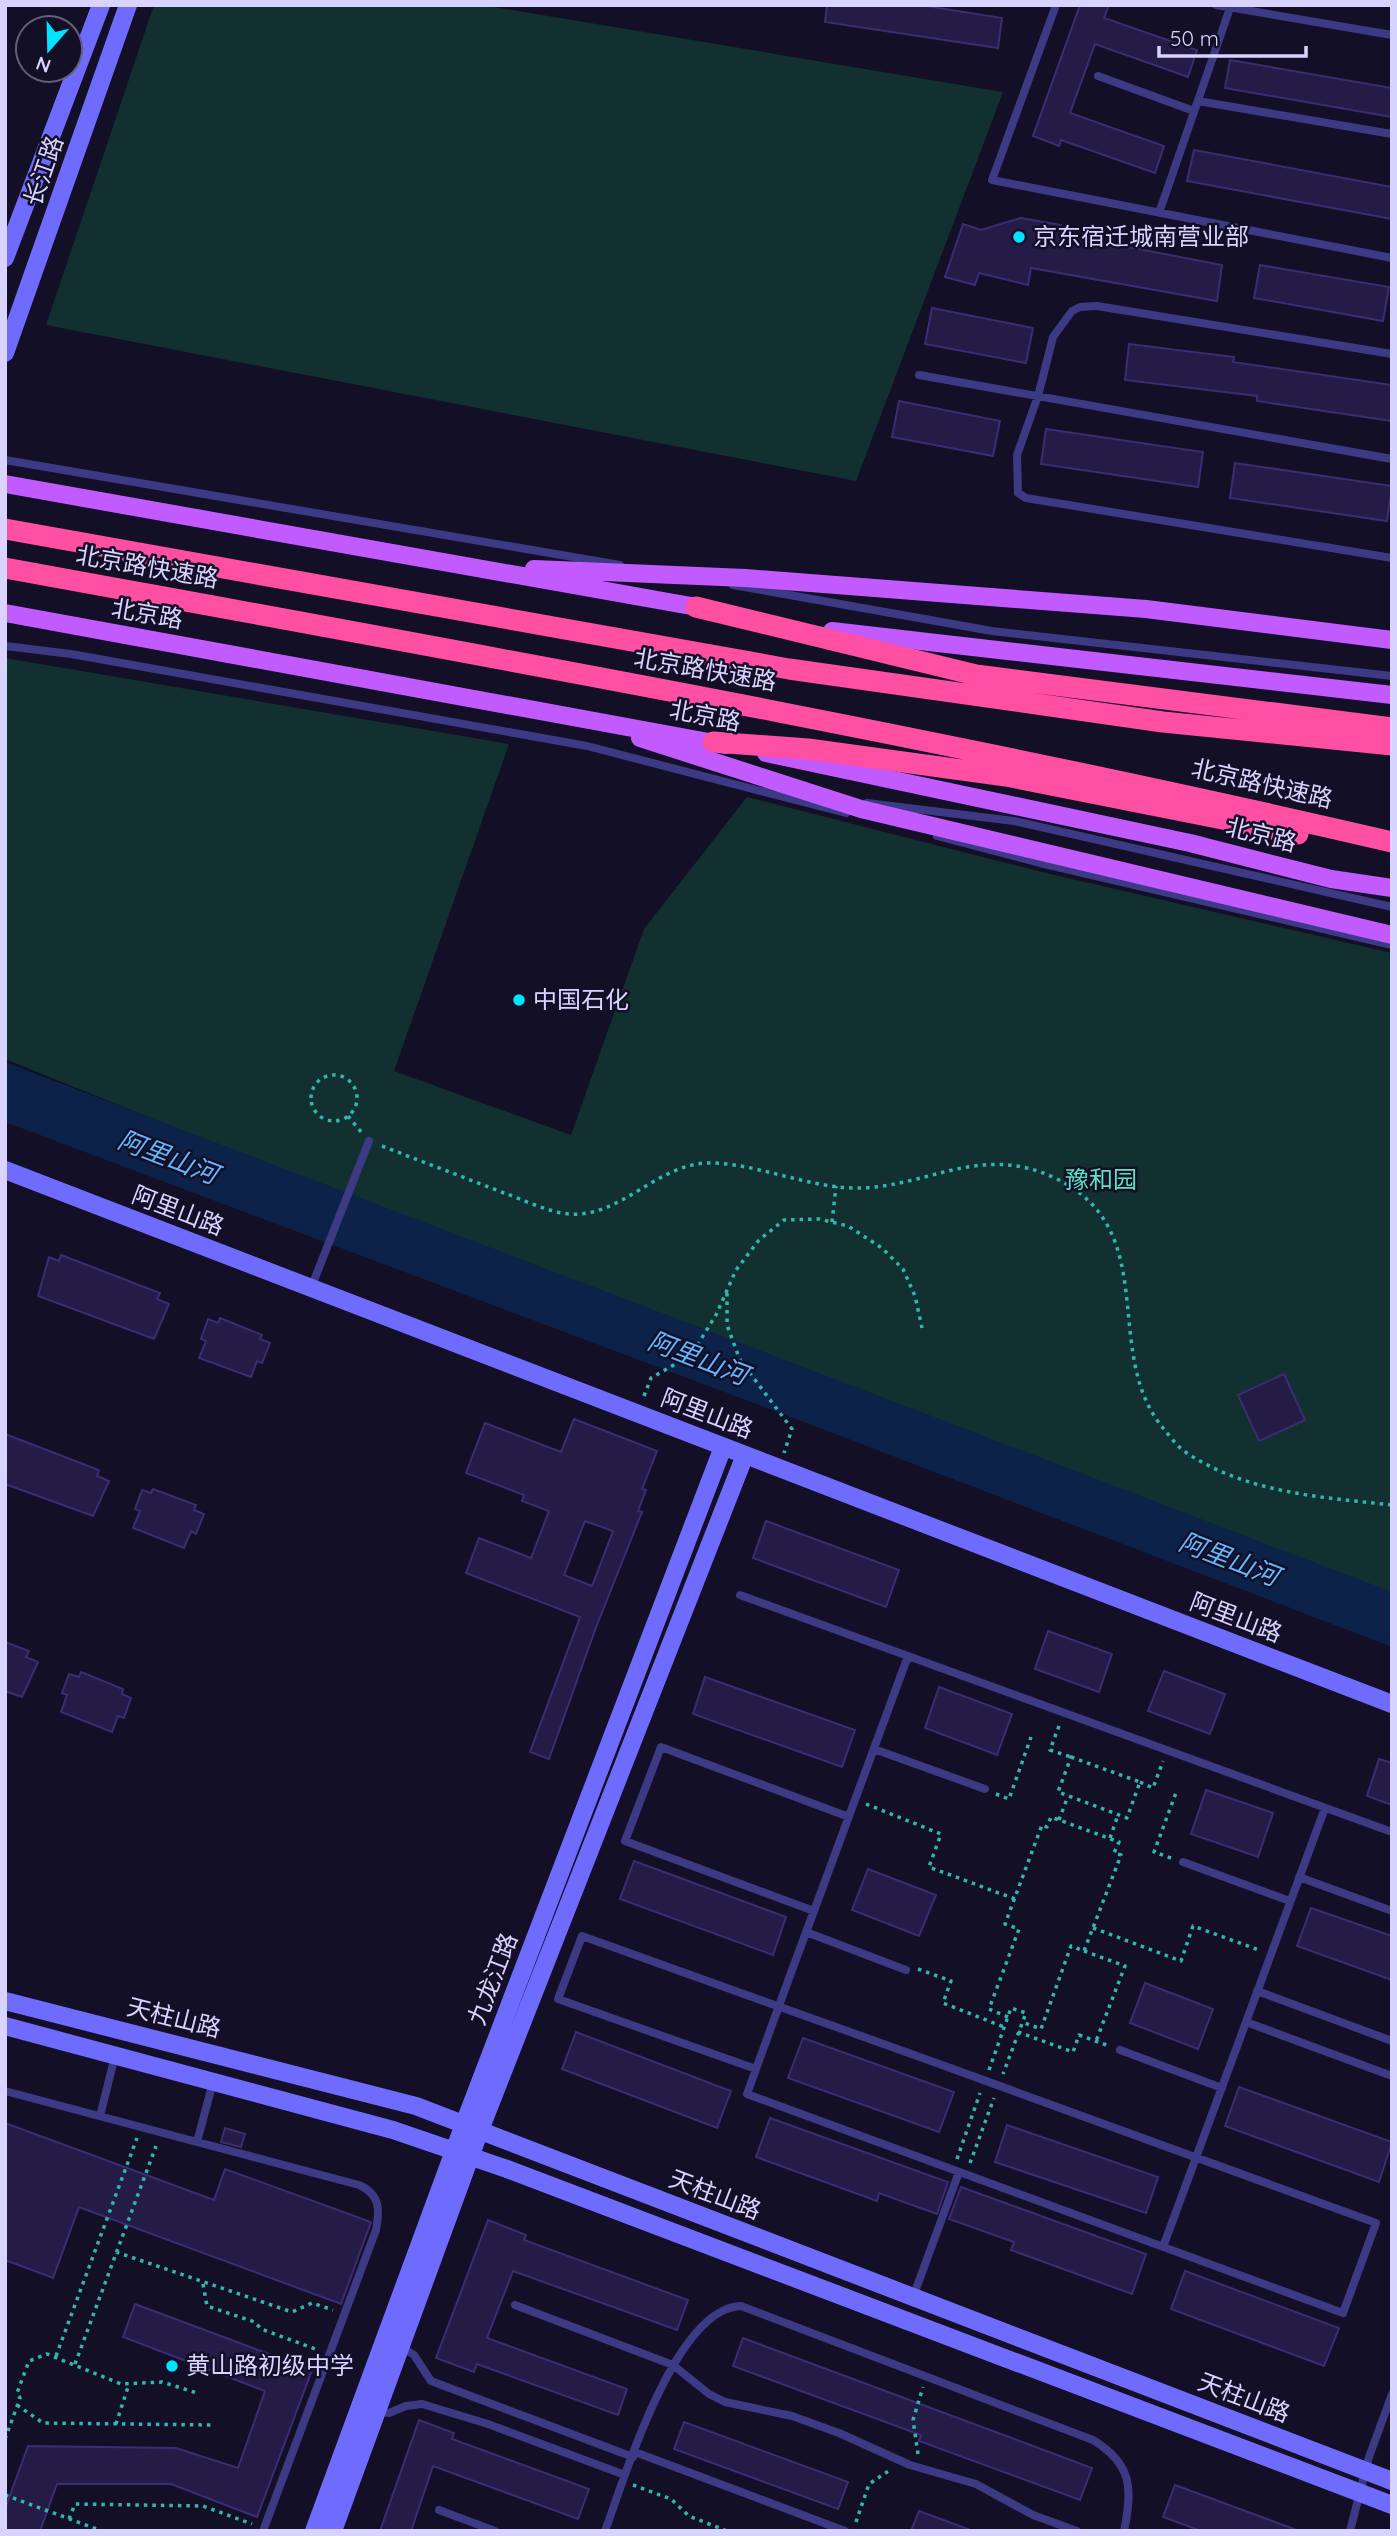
<svg xmlns="http://www.w3.org/2000/svg" width="1397" height="2536" font-family="Quicksand,'Noto Sans SC',sans-serif">
	<style>
		.green { fill: #12302f }
		.water { fill: #0c2248 }
		.building { fill: #241b47; stroke: #3b2d73; stroke-width: 2; fill-rule: evenodd }
		.lines { fill: none; stroke-linecap: round; stroke-linejoin: round }
		.path { stroke: #2fb8b0; stroke-width: 3.5; stroke-dasharray: 3.5 5; stroke-linecap: butt }
		.lane { stroke: #3d3a85; stroke-width: 8 }
		.secondary { stroke: #6f6bff; stroke-width: 18 }
		.primary { stroke: #c25bff; stroke-width: 18 }
		.highway { stroke: #ff4fa3; stroke-width: 21 }
		.poi-dot { fill: #00e5ff; stroke: #130f26; stroke-width: 2.5 }
		.labels { text-anchor: middle; stroke-width: 5; stroke-linejoin: round; paint-order: stroke }
		.street-label { font-size: 24px; fill: #d9d4ff; stroke: #130f26 }
		.poi-label { font-size: 24px; fill: #d9d4ff; stroke: #130f26; text-anchor: start }
		.park-label { font-size: 24px; fill: #5fe0c0; stroke: #130f26 }
		.water-label { font-size: 26px; font-style: italic; fill: #62b6ff; stroke: #130f26 }
	</style>
	<rect width="100%" height="100%" fill="#130f26"/>
	<path class="green" d="M154,5h328l521,87 -147,389 -810,-156z
		M5,658l504,86 -115,327 177,64 73,-206 103,-132 299,76 346,80v643l-1103,-422 -284,-115z"/>
	<path class="water" d="M5,1062l1387,530v55l-638,-244 -749,-281z"/>
	<path class="building" d="M827,5h93l82,13 -4,30 -173,-26z
		M1080,5h29l-5,13 93,32 -9,27 -93,-33 -25,69 94,33 -9,27 -94,-33 -2,6 -26,-10z
		M1230,60l162,28v29l-167,-29z
		M1194,150l198,37v32l-205,-38z
		M1021,218l40,7 -1,9 162,31 -5,36 -186,-33 -3,17 -49,-12 -4,12 -30,-8 18,-53 18,6z
		M1260,265l129,22 -6,34 -129,-23z
		M932,308l101,20 -7,35 -101,-19z
		M1129,344l105,13 -1,5 159,23v36l-135,-20v-5l-132,-16z
		M899,401l101,20 -7,35 -101,-19z
		M1046,429l157,23 -5,35 -157,-23z
		M1235,463l157,23 -5,35 -157,-23z
		M61,1255l99,38 -3,6 12,5 -15,35 -116,-43 11,-39 10,4z
		M220,1318l42,17 -2,4 10,4 -8,20 -5,-2 -6,16 -52,-19 7,-17 -5,-2 7,-20 10,4z
		M1284,1374l21,46 -46,21 -21,-46z
		M574,1419l83,32 -15,38 4,1 -8,21 4,1 -47,118 -46,129 -19,-7 50,-135 -114,-44 13,-35 52,20 18,-47 -27,-10 2,-6 -58,-22 19,-50 76,29zM585,1521l28,10 -21,55 -28,-11z
		M5,1434l94,36 -2,6 12,5 -16,35 -88,-32z
		M153,1489l43,16 -2,5 10,4 -8,20 -5,-3 -7,17 -51,-20 7,-17 -5,-2 7,-19 9,3z
		M766,1521l133,49 -13,37 -133,-49z
		M1048,1631l64,23 -13,38 -64,-23z
		M5,1642l24,9 -3,6 12,5 -16,35 -17,-6z
		M1164,1671l61,23 -15,40 -62,-23z
		M81,1672l42,17 -1,5 9,4 -7,20 -6,-2 -6,16 -51,-20 6,-17 -5,-2 7,-19 10,3z
		M705,1677l150,53 -13,37 -149,-53z
		M939,1687l73,27 -15,41 -72,-27z
		M1379,1759l13,4v42l-25,-9z
		M1206,1790l67,23 -15,44 -67,-23z
		M634,1861l152,56 -13,38 -153,-56z
		M868,1869l68,26 -17,41 -67,-26z
		M1311,1908l81,28v44l-95,-34z
		M1145,1983l68,26 -15,40 -68,-26z
		M576,2032l155,59 -14,37 -155,-59z
		M803,2038l151,54 -15,40 -151,-54z
		M1239,2087l153,55 -13,40 -154,-56z
		M770,2118l178,64 -11,32 -58,-21 -2,8 -121,-44z
		M5,2123l209,77 11,-31 146,53 -30,82 -262,-97 -26,71 -48,-18z
		M1007,2125l151,52 -12,36 -151,-51z
		M225,2128l20,6 -4,13 -20,-5z
		M961,2187l185,67 -14,40 -121,-44 3,-8 -65,-23z
		M488,2220l38,15 -2,5 164,60 -11,30 -164,-59 -26,67 140,51 -9,26 -141,-51 -3,8 -38,-14z
		M1185,2271l154,57 -15,38 -153,-57z
		M135,2304l177,66 -55,147 -86,-33h-114l-17,47h-35v-22l23,-63 148,2 62,20 27,-77 -142,-54z
		M743,2338l349,130 -12,32 -161,-59 2,-6 -188,-69z
		M419,2420l35,13 -2,6 137,50 -11,30 -145,-53 -22,65h-31z
		M684,2422l164,60 -10,27 -164,-60z
		M1175,2485l119,44v2h-93l-38,-14z
		M919,2511l49,18 -1,2h-56z"/>
	<g class="lines">
		<path class="path" d="M311 1098a23 23 0 1 1 46 0a23 23 0 1 1-46 0Z
			M348,1116l14,17
			M382,1146c41,16 81,31 122,47 20,7 44,19 65,21 51,4 87,-49 138,-51 46,-1 98,24 147,25 72,1 125,-46 201,-10 109,52 45,174 108,250 6,7 13,17 21,23 61,42 136,46 208,54
			M832,1222l4,-36
			M727,1293v32l13,35 52,69 -8,24
			M644,1396l7,-18 28,-16 19,-18 18,-29 20,-45 23,-30 25,-20 35,-1 29,7 34,22 21,21 12,27 7,32
			M1059,1726l-9,24 21,7
			M1071,1757l69,25 -13,36 -69,-26z
			M1140,1782l13,6 10,-27
			M996,1794l13,5 22,-62
			M866,1804l75,30 -12,33 86,32
			M1059,1820l9,-24
			M1110,1838l8,-23
			M1171,1858l-17,-6 23,-62
			M1093,1928l88,33 12,-35 66,24
			M1084,1951l41,15 -29,75
			M918,1969l33,12 -8,22 61,24
			M1008,2017l-19,-8 30,-80 -14,-5 37,-99 5,2 4,-10 68,25 -5,11 7,2 -37,96 -13,-5 -30,83 -19,-7
			M1018,2032l55,20 6,-17 30,11
			M989,2070l22,-62 15,5 -23,61
			M957,2159l23,-66
			M970,2163l24,-65
			M116,2252l176,60 20,-9 21,7
			M203,2284l4,22 48,16 6,7 57,21
			M56,2356l81,-218
			M75,2364l81,-218
			M17,2405l26,18 169,2
			M116,2424l13,-40
			M5,2439l15,-41 -3,-5 12,-32 18,-7 74,30 41,-2 35,11
			M918,2454l-5,-34 10,-33
			M633,2485l38,14 18,17 38,15
			M5,2495l97,36
			M69,2519l6,-15 128,2 49,18
			M856,2522l13,-38 21,-14"/>
		<path class="lane" d="M1056,5l-64,175 400,78
			M1216,5l176,30
			M1098,76l96,35
			M1198,101l194,33
			M1159,213l72,-208
			M1392,354l-295,-48 -17,1 -8,4 -19,26 -15,59 -21,59 1,38 8,5 366,60
			M919,375l473,84
			M5,460l615,105
			M733,585l259,46 400,45
			M5,646l66,8 516,92 259,67
			M867,803l147,18 378,86
			M937,836l103,27 352,82
			M311,1288l58,-147
			M740,1595l168,61
			M874,1749l111,40
			M1183,1862l107,39
			M1299,1877l93,34
			M814,1911l-189,-70 36,-94 188,70
			M806,1932l100,38
			M1257,1991l135,50
			M1246,2022l146,54
			M1120,2050l102,38
			M756,2069l-198,-70 24,-63c265,95 530,189 794,287l-33,90 -596,-219c22,-61 44,-122 67,-183l94,-255 484,176
			M5,2091l354,94c21,9 21,25 17,45l-113,301
			M100,2116l15,-60
			M197,2142l16,-60
			M1163,2247l162,-439
			M913,2297l46,-125
			M515,2305l158,60 36,29 16,8 67,14 47,17 71,32 66,19 57,31 44,16
			M400,2346l14,9 17,26 202,76
			M377,2412l12,1 17,-7 16,-2 66,20 137,51
			M635,2452l210,79
			M439,2510l56,21
			M605,2531c20,-54 70,-223 136,-225l352,134c39,24 40,48 31,91
			M1350,2531l19,-74 23,-63"/>
		<path class="secondary" d="M5,258l96,-253
			M5,353l123,-348
			M5,1170l1387,534
			M5,2001l411,105 976,375
			M5,2026l388,104 114,39 885,336
			M314,2531l150,-407 259,-677
			M333,2531l147,-401 265,-675"/>
		<path class="primary" d="M5,484l703,125
			M534,569l211,9 401,31 246,31
			M5,613l720,132
			M832,631l560,64
			M640,738l221,71 531,126
			M766,753l424,90 141,36 61,9"/>
		<path class="highway" d="M5,529l784,140 374,53 229,23
			M5,568c464,85 928,167 1387,274
			M696,607l280,68 416,53
			M713,742l95,7 198,27 292,58"/>
	</g>
	<g class="poi-dot">
		<circle cx="1019" cy="237" r="7"/>
		<circle cx="519" cy="1000" r="7"/>
		<circle cx="172" cy="2366" r="7"/>
	</g>
	<g class="labels">
		<g class="street-label">
			<text transform="translate(44 171) rotate(-71)" y="8">长江路</text>
			<text transform="translate(147 567) rotate(10)" y="8">北京路快速路</text>
			<text transform="translate(147 614) rotate(10)" y="8">北京路</text>
			<text transform="translate(705 670) rotate(10)" y="8">北京路快速路</text>
			<text transform="translate(705 716) rotate(11)" y="8">北京路</text>
			<text transform="translate(1262 784) rotate(13)" y="8">北京路快速路</text>
			<text transform="translate(1261 835) rotate(14)" y="8">北京路</text>
			<text transform="translate(178 1211) rotate(21)" y="8">阿里山路</text>
			<text transform="translate(707 1414) rotate(21)" y="8">阿里山路</text>
			<text transform="translate(1236 1618) rotate(21)" y="8">阿里山路</text>
			<text transform="translate(493 1979) rotate(-69)" y="8">九龙江路</text>
			<text transform="translate(174 2018) rotate(14)" y="8">天柱山路</text>
			<text transform="translate(715 2195) rotate(21)" y="8">天柱山路</text>
			<text transform="translate(1244 2398) rotate(21)" y="8">天柱山路</text>
		</g>
		<g class="poi-label">
			<text x="1033" y="245">京东宿迁城南营业部</text>
			<text x="533" y="1008">中国石化</text>
			<text x="186" y="2374">黄山路初级中学</text>
		</g>
		<g class="park-label">
			<text x="1101" y="1188">豫和园</text>
		</g>
		<g class="water-label">
			<text transform="translate(168 1157) rotate(21)" y="9">阿里山河</text>
			<text transform="translate(698 1358) rotate(21)" y="9">阿里山河</text>
			<text transform="translate(1229 1559) rotate(21)" y="9">阿里山河</text>
		</g>
	</g>
	<rect width="1397" height="2536" fill="none" stroke="#d9d4ff" stroke-width="14"/>
	<g transform="translate(49 49) rotate(200)"><circle r="33" fill="#130f26" stroke="#625e7d" stroke-width="2"/>
	<path d="M0-5L12 26L0 18L-12 26Z" fill="#00e5ff"/>
	<text y="-10" font-size="19" font-weight="bold" text-anchor="middle" fill="#d9d4ff">N</text>
	</g>
	<path d="M1159 46v10h147v-10" fill="none" stroke="#d9d4ff" stroke-width="3.5"/>
	<text x="1170" y="46" font-size="21" fill="#d9d4ff" stroke="#130f26" stroke-width="5" paint-order="stroke">50 m</text>
</svg>
